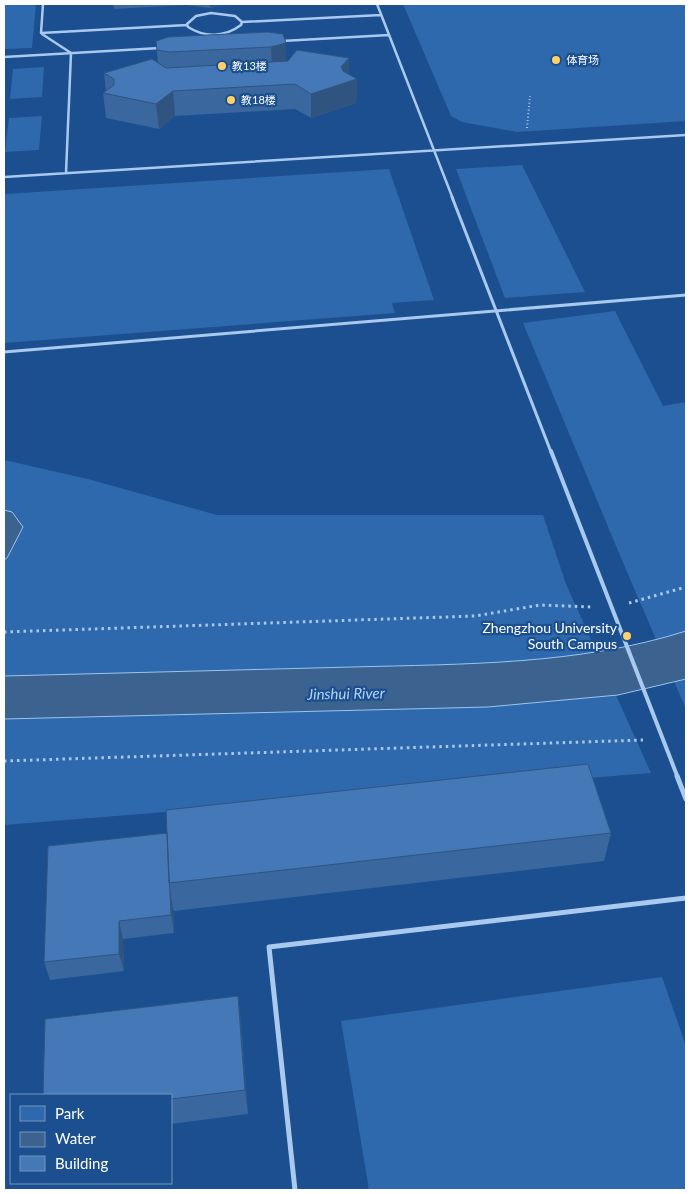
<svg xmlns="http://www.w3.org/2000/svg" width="690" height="1194" font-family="Lato,'Noto Sans SC',sans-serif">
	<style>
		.green { fill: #2e69ad }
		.water { fill: #3c6290; stroke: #9cc4f0 }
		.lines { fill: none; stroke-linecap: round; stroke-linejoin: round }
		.path-far1 { stroke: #a9c9ee; stroke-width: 2; stroke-dasharray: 1 2.5; stroke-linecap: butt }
		.path { stroke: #a9c9ee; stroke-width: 3; stroke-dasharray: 2.5 4; stroke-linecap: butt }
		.service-far3 { stroke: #a9c9ee; stroke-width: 2.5 }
		.service-far2 { stroke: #a9c9ee; stroke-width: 3 }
		.service-far1 { stroke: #a9c9ee; stroke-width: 4 }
		.service { stroke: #a9c9ee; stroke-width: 5 }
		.wall { fill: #3a679d }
		.shaded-wall { fill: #305480 }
		.building { fill: #4478b7; stroke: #305480 }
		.poi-dot { fill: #ffd166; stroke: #1b4f8f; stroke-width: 2 }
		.labels { text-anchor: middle; stroke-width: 4.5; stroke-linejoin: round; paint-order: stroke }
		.far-poi-label { font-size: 11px; fill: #fff; stroke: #1b4f8f; text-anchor: start }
		.poi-label { font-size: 14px; fill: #fff; stroke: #1b4f8f; text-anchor: end }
		.water-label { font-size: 15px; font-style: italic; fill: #b5d3f5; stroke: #1b4f8f }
	</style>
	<rect width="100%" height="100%" fill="#1b4f8f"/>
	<path class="green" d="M4,4h32l-4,44 -28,1z
		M403,4h283v117l-169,11 -55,-10 -11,-6z
		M44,67l-2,30 -32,2 3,-30z
		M42,116l-3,34 -34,2 4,-34z
		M522,165l63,127 -80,6 -49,-129z
		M389,169l45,131 -42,3 3,10 -391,30 1,-149z
		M615,311l48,95 23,-4v307l-62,-144 -101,-242z
		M4,460l84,19 129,36h326l23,69 85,189 -647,52z
		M662,977l24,69v144h-317l-28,-169z"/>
	<path class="water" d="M4,510l8,2 11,15 -16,31 -3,2z
		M686,631v48l-68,16 -130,12 -484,12v-43c116,-3 232,-6 348,-9 112,-3 227,-2 334,-36z"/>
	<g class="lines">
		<path class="path-far1" d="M527,128l3,-32"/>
		<path class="path" d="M629,603l57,-16
			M4,632l471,-16 65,-11 51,2
			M4,761l639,-21"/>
		<path class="service-far3" d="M43,4l-2,29 146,-8
			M377,4l76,195
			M211,13l24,3 7,6 -1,3c-16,12 -36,13 -53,2l-1,-3 9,-8z
			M242,22l139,-7
			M42,34l29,19 -5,120
			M282,41l107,-6
			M4,57l156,-9
			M4,177l682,-42"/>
		<path class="service-far2" d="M452,197l99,255
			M4,352l682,-57"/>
		<path class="service-far1" d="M551,451l127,327"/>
		<path class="service" d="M677,776l9,23
			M295,1190l-26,-243 417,-49"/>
	</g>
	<path class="wall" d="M113,4h116l-19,4 -24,-3 -72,4z
		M268,32l18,29 63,14 8,4 -1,24 -45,15 -16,-9 -120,7 -16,13 -53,-11 -3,-25 3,-2 -2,-18 54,-10 -2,-22z
		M611,833l-7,28 -430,50 -1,-2 1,24 -51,6 1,32 -74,9 -6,-18 4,-116z
		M238,996l3,26 7,92 -77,10v-29z"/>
	<path class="shaded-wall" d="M210,4h19l-19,4z
		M286,43v24l-14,4 -1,-24z
		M349,58v23l8,-2 -1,24 -45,15v-24l30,-27z
		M173,91l2,25 -16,13 -3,-25z
		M170,890l3,19 1,24 -3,-18z
		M119,921l4,18 1,32 -5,-17z
		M238,996l3,26 7,92 -3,-24z
		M4,1178l3,6 -1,6h-2z"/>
	<path class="building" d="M268,32l15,2 3,9 -15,4 -102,5 -12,-2 -1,-9 12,-4z
		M297,50l52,8 -8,9 2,4 14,8 -46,15 -16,-10 -122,7 -17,13 -53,-11 11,-8v-6l-10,-6 48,-14 14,9 122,-7z
		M588,764l23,69 -442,50 -3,-73z
		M167,833l4,82 -52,6v33l-75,8 4,-116z
		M238,996l7,94 -74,9v-4h-128l2,-76z"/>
	<g class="poi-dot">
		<circle cx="556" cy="60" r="5"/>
		<circle cx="222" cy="66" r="5"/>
		<circle cx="231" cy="100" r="5"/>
		<circle cx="627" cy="636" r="5"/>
	</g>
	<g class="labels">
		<g class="far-poi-label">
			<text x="566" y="64">体育场</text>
			<text x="232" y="70">教13楼</text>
			<text x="241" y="104">教18楼</text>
		</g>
		<g class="poi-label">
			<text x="617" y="633">Zhengzhou University<tspan x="617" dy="16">South Campus</tspan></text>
		</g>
		<g class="water-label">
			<text transform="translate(346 694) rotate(-1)" y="5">Jinshui River</text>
		</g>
	</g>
	<rect width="690" height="1194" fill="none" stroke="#ffffff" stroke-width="10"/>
	<rect x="10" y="1094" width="162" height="90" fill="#1b4f8f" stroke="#7695bc"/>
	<rect x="20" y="1106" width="25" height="15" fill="#2e69ad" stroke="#7695bc"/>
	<text x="55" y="1119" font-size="15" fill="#ffffff">Park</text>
	<rect x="20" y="1132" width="25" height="15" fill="#3c6290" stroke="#7695bc"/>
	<text x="55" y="1144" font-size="15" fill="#ffffff">Water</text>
	<rect x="20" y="1156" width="25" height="15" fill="#4478b7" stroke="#7695bc"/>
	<text x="55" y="1169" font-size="15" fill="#ffffff">Building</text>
</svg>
